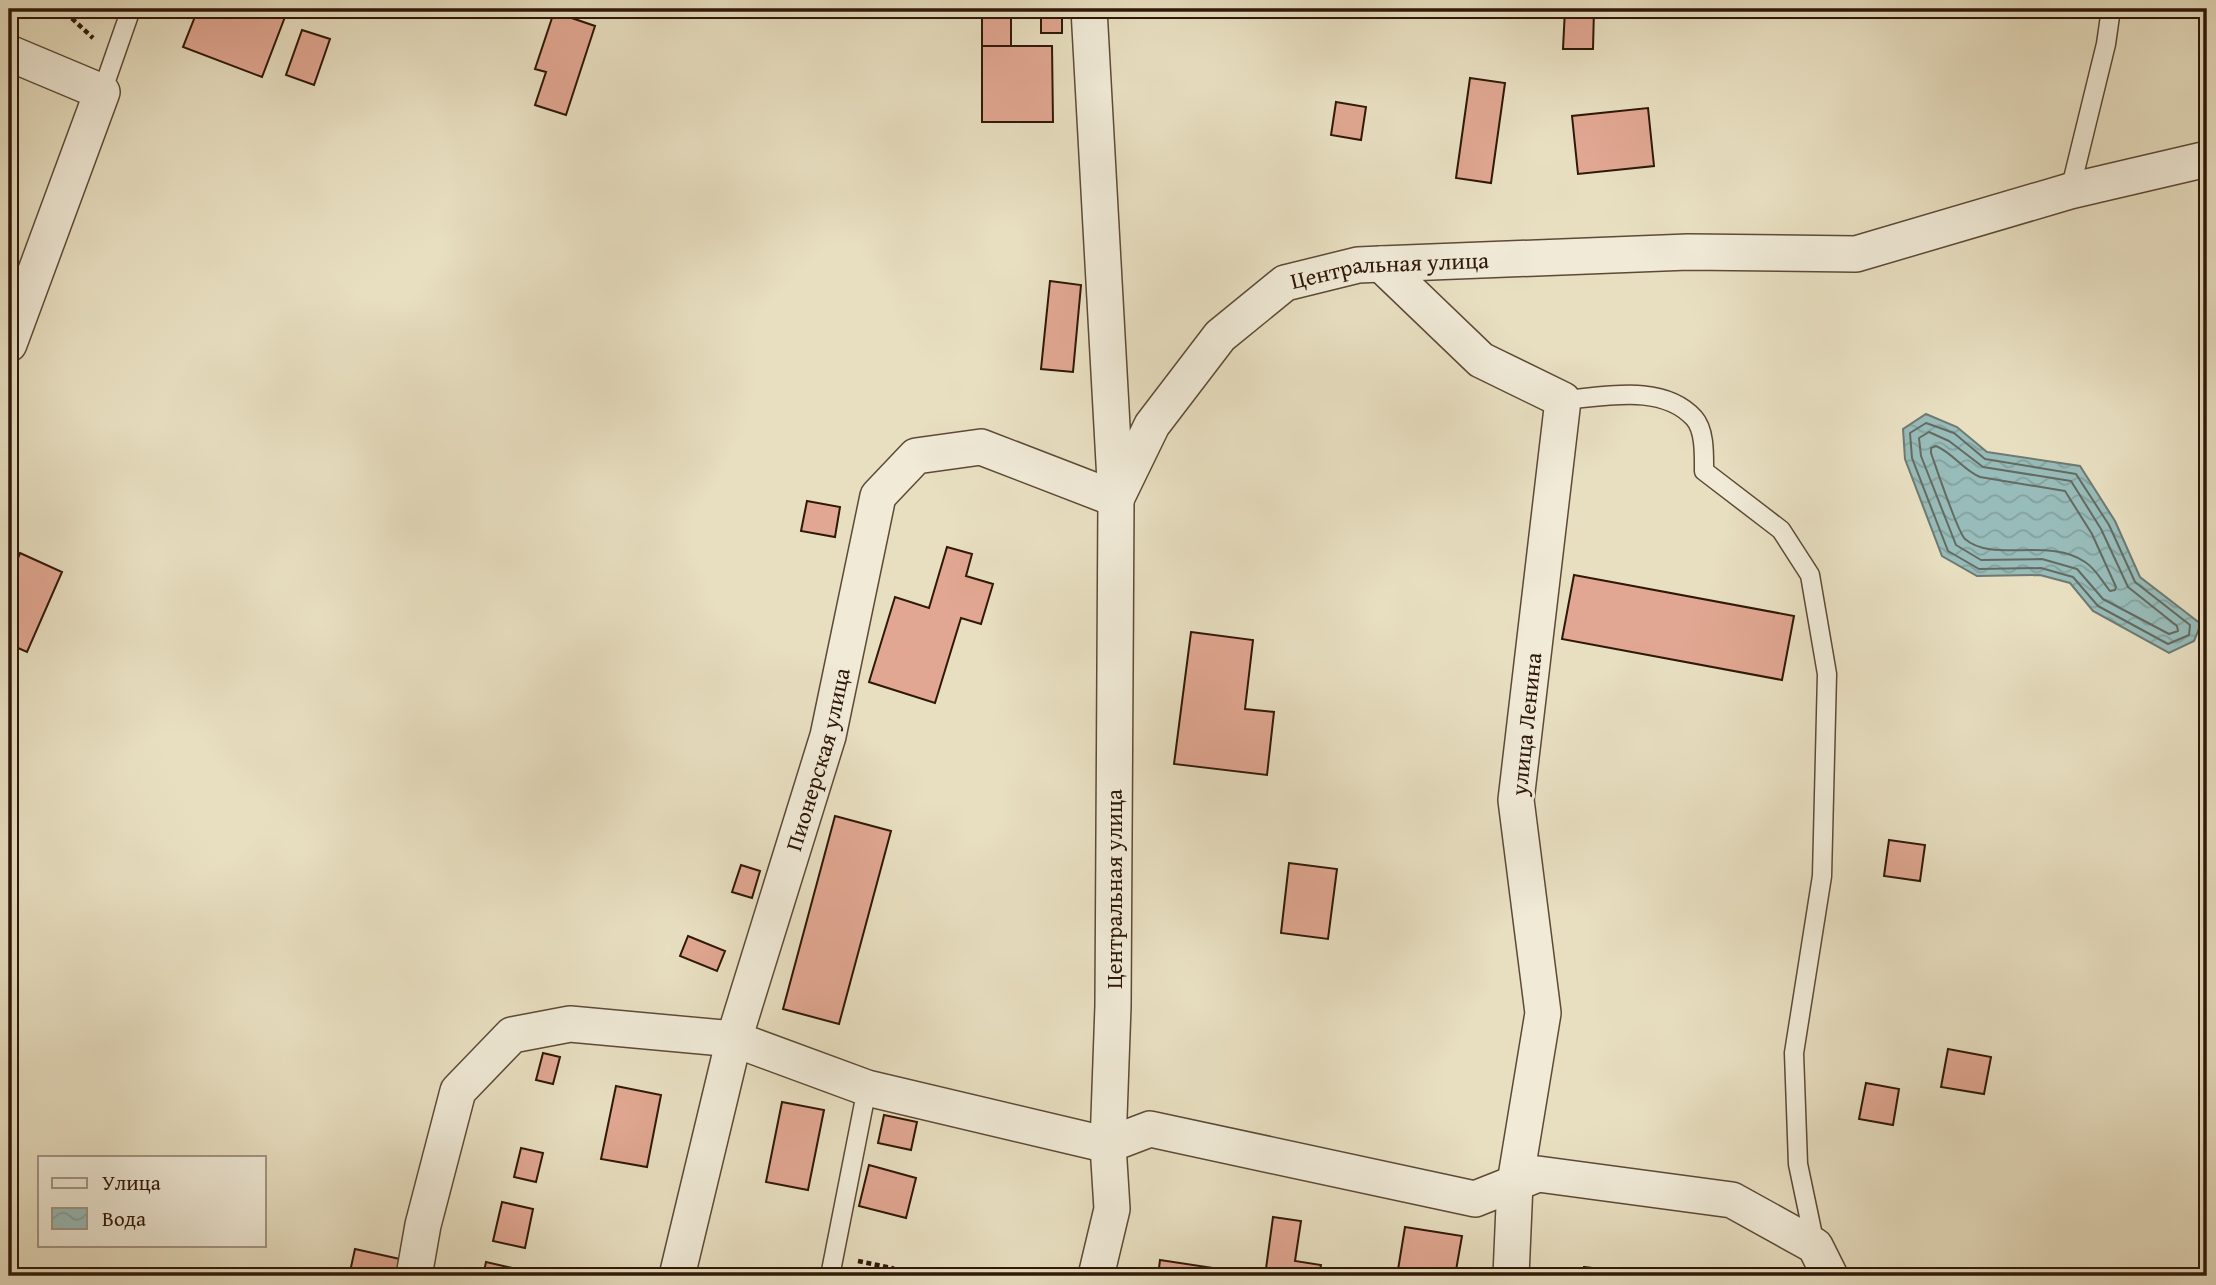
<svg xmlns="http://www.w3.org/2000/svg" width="2216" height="1285" font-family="'Gentium Book Plus',serif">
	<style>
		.water { fill: url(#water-waves); stroke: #6e7a72; stroke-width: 2 }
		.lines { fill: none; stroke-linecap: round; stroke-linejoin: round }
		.shore { stroke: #646a60; stroke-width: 2 }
		.building { fill: #e1a792; stroke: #2f1808; stroke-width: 2 }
		.lane-casing { stroke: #5d4a36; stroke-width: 21 }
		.street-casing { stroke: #5d4a36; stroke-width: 38 }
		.path { stroke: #2f1808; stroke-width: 4.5; stroke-dasharray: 5 3.5; stroke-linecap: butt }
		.lane { stroke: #f0ead7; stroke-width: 18 }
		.street { stroke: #f0ead7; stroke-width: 35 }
		.labels { text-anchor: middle; stroke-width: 6; stroke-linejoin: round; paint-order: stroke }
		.street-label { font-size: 23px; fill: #2f1808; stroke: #f0ead7 }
	</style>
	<defs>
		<pattern id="water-waves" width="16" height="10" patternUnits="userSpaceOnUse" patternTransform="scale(1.75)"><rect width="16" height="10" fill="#98bcb9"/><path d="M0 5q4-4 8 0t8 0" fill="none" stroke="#83a19e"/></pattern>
	</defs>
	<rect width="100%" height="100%" fill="#e8dfc1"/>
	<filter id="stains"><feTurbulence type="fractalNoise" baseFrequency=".00286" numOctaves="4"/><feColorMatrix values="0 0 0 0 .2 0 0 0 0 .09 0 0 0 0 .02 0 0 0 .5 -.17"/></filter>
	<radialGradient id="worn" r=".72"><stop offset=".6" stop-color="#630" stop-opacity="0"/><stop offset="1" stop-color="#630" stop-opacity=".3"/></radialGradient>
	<path class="water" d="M1926,414l31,13 30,25 93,14 35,55 25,56 61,47 -7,17 -25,12 -76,-42 -23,-28 -30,-8 -63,1 -35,-20 -37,-97 -2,-30z"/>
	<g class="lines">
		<path class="shore" d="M1926,423l28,10 31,26 91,15 33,51 26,57 55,43 -1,10 -21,9 -70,-38 -25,-29 -32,-9 -62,1 -31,-18 -36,-93 -2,-25z
			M1929,432l20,9 34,26 88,14 30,48 27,58 49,39 1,5 -9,3 -66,-35 -26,-30 -35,-10 -61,1 -25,-15 -35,-89 -2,-18z
			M1936,446c17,7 27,24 44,31l85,14 27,43 24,53 -1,3 -5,1c-8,-10 -15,-23 -25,-29 -35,-25 -93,1 -120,-23 -7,-6 -29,-72 -34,-86v-5z"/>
	</g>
	<path class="building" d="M198,9h90l-26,68 -79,-30z
		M982,9h29v37h-29z
		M1041,9h21v24h-21z
		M1565,9h29l-1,40h-30z
		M554,12l41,14 -29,89 -31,-10 11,-33 -11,-3z
		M302,30l28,9 -16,46 -28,-10z
		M982,46h70l1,76h-71z
		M1470,78l35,5 -14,100 -35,-5z
		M1336,102l30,5 -5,33 -30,-5z
		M1648,108l6,58 -76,8 -6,-58z
		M1050,281l31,4 -8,87 -32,-3z
		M807,501l33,6 -5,30 -34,-6z
		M947,547l25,7 -6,22 27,8 -12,40 -20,-6 -26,85 -66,-21 26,-85 34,11z
		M20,553l42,19 -35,80 -18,-8v-64z
		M1574,575l220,41 -12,64 -220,-41z
		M1191,632l62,8 -8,69 29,3 -7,63 -93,-11z
		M835,816l56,15 -52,193 -56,-15z
		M1889,840l36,5 -5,36 -36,-5z
		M1289,863l48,6 -9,70 -47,-6z
		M741,865l19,6 -8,27 -20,-6z
		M688,936l37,15 -8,20 -37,-15z
		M1948,1049l43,8 -7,37 -43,-7z
		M543,1053l17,4 -7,27 -17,-4z
		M1866,1083l33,6 -6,36 -34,-6z
		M616,1086l45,9 -14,72 -46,-8z
		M782,1102l42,8 -16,80 -42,-8z
		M884,1115l33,7 -6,28 -33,-7z
		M521,1148l22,5 -7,29 -22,-5z
		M869,1165l47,13 -10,40 -47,-12z
		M502,1202l31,7 -8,39 -32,-7z
		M1273,1217l28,4 -6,40 26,4 -2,11h-54z
		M1405,1227l57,9 -7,40h-58z
		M355,1249l45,10 -4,17h-47z
		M1160,1260l60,9 -1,7h-61z
		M486,1262l44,10 -1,4h-46z
		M1584,1267l43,5 -1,4h-43z"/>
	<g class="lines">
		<g class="lane-casing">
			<path id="lane" d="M102,92l29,-83
				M2070,191l36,-147 5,-35
				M1563,400c41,-3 99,-17 131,18 11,12 10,37 10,53l77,59 29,45 17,99 -5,202 -28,177 4,111 17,81
				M830,1276l37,-188"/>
		</g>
		<g class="street-casing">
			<g id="street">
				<path d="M1089,9l27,490 -3,507 -5,139 4,64 -16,67"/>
				<path d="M9,53l93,39 -93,252"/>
				<path d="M1381,264l100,96 82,40 -47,400 27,213 -28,170 -4,93"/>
				<path d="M414,1276l9,-51 35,-134 54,-56 58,-11 164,15 133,49 241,57 42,-16 325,70 63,-25 194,26 83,46 15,30"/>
				<path id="s1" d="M677,1276l57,-237 94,-303 50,-240 38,-40 65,-9 135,52 36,-74 68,-89 65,-53 73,-18 23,-1 307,-12 168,2 214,-63 137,-32"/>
			</g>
		</g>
		<path class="path" d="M58,9l8,4 27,25
			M858,1261l34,7 17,8"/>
		<use href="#lane" class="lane"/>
		<use href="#street" class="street"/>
	</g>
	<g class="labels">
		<g class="street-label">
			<text dy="8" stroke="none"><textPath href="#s1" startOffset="1456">Центральная улица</textPath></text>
			<text transform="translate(1526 724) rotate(-84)" y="8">улица Ленина</text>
			<text dy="8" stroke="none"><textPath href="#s1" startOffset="536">Пионерская улица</textPath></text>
			<text transform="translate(1114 889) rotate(-90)" y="8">Центральная улица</text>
		</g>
	</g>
	<rect width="2216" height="1285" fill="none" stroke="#e8dfc1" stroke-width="35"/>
	<rect x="10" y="10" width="2195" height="1264" fill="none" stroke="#2f1808" stroke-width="3.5"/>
	<rect x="18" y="18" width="2181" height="1250" fill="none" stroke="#2f1808" stroke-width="2"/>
	<rect x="38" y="1156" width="228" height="91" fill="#f0ead7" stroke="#a39684" stroke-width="2"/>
	<rect x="52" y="1178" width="35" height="10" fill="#f0ead7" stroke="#a39684" stroke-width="2"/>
	<text x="102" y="1190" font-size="21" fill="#2f1808">Улица</text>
	<rect x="52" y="1208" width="35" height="21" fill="url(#water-waves)" stroke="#a39684" stroke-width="2"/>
	<text x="102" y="1226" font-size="21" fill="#2f1808">Вода</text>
	<rect width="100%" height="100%" filter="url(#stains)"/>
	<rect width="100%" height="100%" fill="url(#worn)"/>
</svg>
